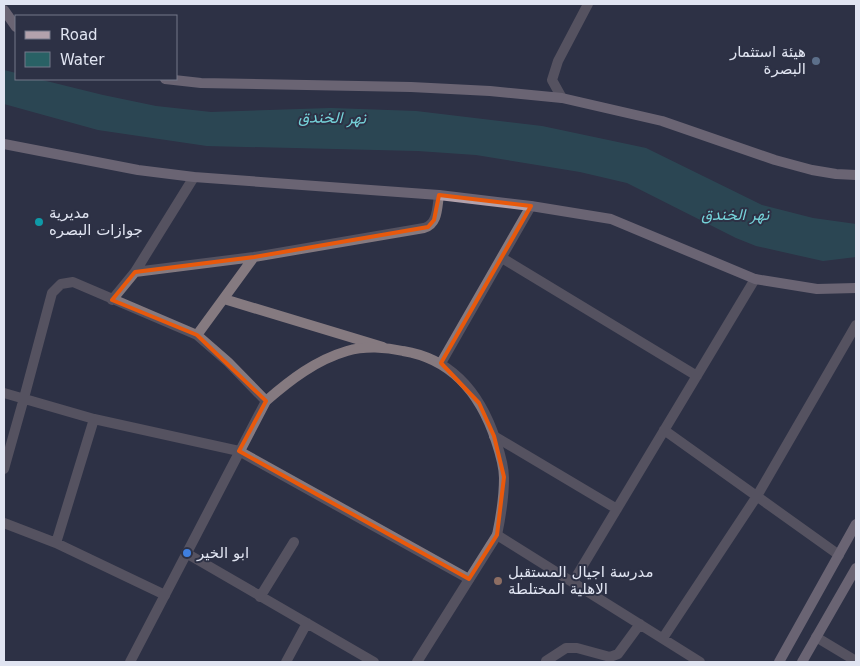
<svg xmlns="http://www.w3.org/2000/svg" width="860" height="666" font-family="'DejaVu Sans',Vazirmatn,sans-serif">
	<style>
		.water { fill: #296165 }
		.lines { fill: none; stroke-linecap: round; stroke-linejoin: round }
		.minor { stroke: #857a80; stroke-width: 10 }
		.tertiary { stroke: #857a80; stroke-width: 10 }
		.secondary { stroke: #b3a2ac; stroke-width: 10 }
		.marked { fill: none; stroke: #e8590c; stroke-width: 4; stroke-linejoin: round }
		.service-dot { fill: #5c6f8a; stroke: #2d3145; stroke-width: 2 }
		.culture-dot { fill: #0f9aa8; stroke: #2d3145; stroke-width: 2 }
		.shop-dot { fill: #3f7fe0; stroke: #2d3145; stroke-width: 2 }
		.education-dot { fill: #8d6e63; stroke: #2d3145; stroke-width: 2 }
		.labels { text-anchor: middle; stroke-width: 4; stroke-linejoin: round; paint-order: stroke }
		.poi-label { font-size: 15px; fill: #e0e4f1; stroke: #2d3145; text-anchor: start }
		.water-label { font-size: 16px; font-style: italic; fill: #75d2d9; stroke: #2d3145 }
	</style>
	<rect width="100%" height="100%" fill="#2d3145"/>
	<path class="water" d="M4,70l12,3v6h22l65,16 53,11 55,6 120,-4 85,3 126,15 104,22 116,57 51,13 43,6v33l-33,4 -67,-15 -20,-8 -109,-55 -47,-11 -104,-17 -58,-4 -211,-5 -109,-16 -94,-26z"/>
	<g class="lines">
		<path class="minor" d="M562,98l-10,-18 6,-19 30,-57
			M502,258l195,118
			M135,272l119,-15 170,-29c14,-4 13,-20 15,-33
			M224,299l159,48
			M112,300l23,-28 59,-95
			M197,335l57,-78
			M4,393l90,26 145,32 230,128
			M664,430l175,125
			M494,436l123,73
			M4,469l20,-71 28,-105 9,-9 12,-2 124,53 31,27 38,39
			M4,523l52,20 109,52
			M497,535l203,127
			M56,543l38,-124
			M186,553l188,109
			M573,582l182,-303
			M260,597l34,-55
			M816,637l40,24
			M663,638l94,-142 99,-171
			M546,661l20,-13h11l33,9 8,-3 22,-30
			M286,662l21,-39"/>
		<path class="tertiary" d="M441,363l90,-157
			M130,662l136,-261c24,-21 50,-41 81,-50 17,-5 39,-4 56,0 50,8 78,44 93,90 4,12 8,25 8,37 0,19 -3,38 -7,57l-80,127"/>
		<path class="secondary" d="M4,10l12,17
			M165,79l36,4 210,4 79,4 72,7 100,23 113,39 37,10 24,4 20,1
			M4,144l134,26 56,7 245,18 92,11 80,13 144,60 62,10 39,-1
			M779,662l77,-138
			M802,662l54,-94"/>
	</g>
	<path d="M0 0H860V666H0ZM439,195l92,11 -90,157 38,40 15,33 10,41 -7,58 -28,44 -230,-128 27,-50 -69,-66 -85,-35 23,-28 119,-15 174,-30 6,-7z" fill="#2d3145" fill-opacity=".55" fill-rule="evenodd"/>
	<path class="marked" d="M439,195l92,11 -90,157 38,40 15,33 10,41 -7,58 -28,44 -230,-128 27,-50 -69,-66 -85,-35 23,-28 119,-15 174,-30 6,-7z"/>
	<circle class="service-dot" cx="816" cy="61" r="5"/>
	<circle class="culture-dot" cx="39" cy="222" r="5"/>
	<circle class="shop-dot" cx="187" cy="553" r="5"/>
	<circle class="education-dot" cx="498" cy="581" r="5"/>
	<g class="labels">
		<g class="poi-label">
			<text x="806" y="57" text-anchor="end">هيئة استثمار<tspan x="806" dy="17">البصرة</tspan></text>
			<text x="49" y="218">مديرية<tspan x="49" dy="17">جوازات البصره</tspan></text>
			<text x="197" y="558">ابو الخير</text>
			<text x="508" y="577">مدرسة اجيال المستقبل<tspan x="508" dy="17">الاهلية المختلطة</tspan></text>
		</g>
		<g class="water-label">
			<text transform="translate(332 117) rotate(1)" y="6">نهر الخندق</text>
			<text x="735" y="220">نهر الخندق</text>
		</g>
	</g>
	<rect width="860" height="666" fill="none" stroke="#e0e4f1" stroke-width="10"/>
	<rect x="15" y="15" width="162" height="65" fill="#2d3145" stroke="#75798a"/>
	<rect x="25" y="31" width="25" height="8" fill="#b3a2ac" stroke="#75798a"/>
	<text x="60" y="40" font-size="15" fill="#e0e4f1">Road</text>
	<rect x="25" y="52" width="25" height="15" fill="#296165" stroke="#75798a"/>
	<text x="60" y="65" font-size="15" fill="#e0e4f1">Water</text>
</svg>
